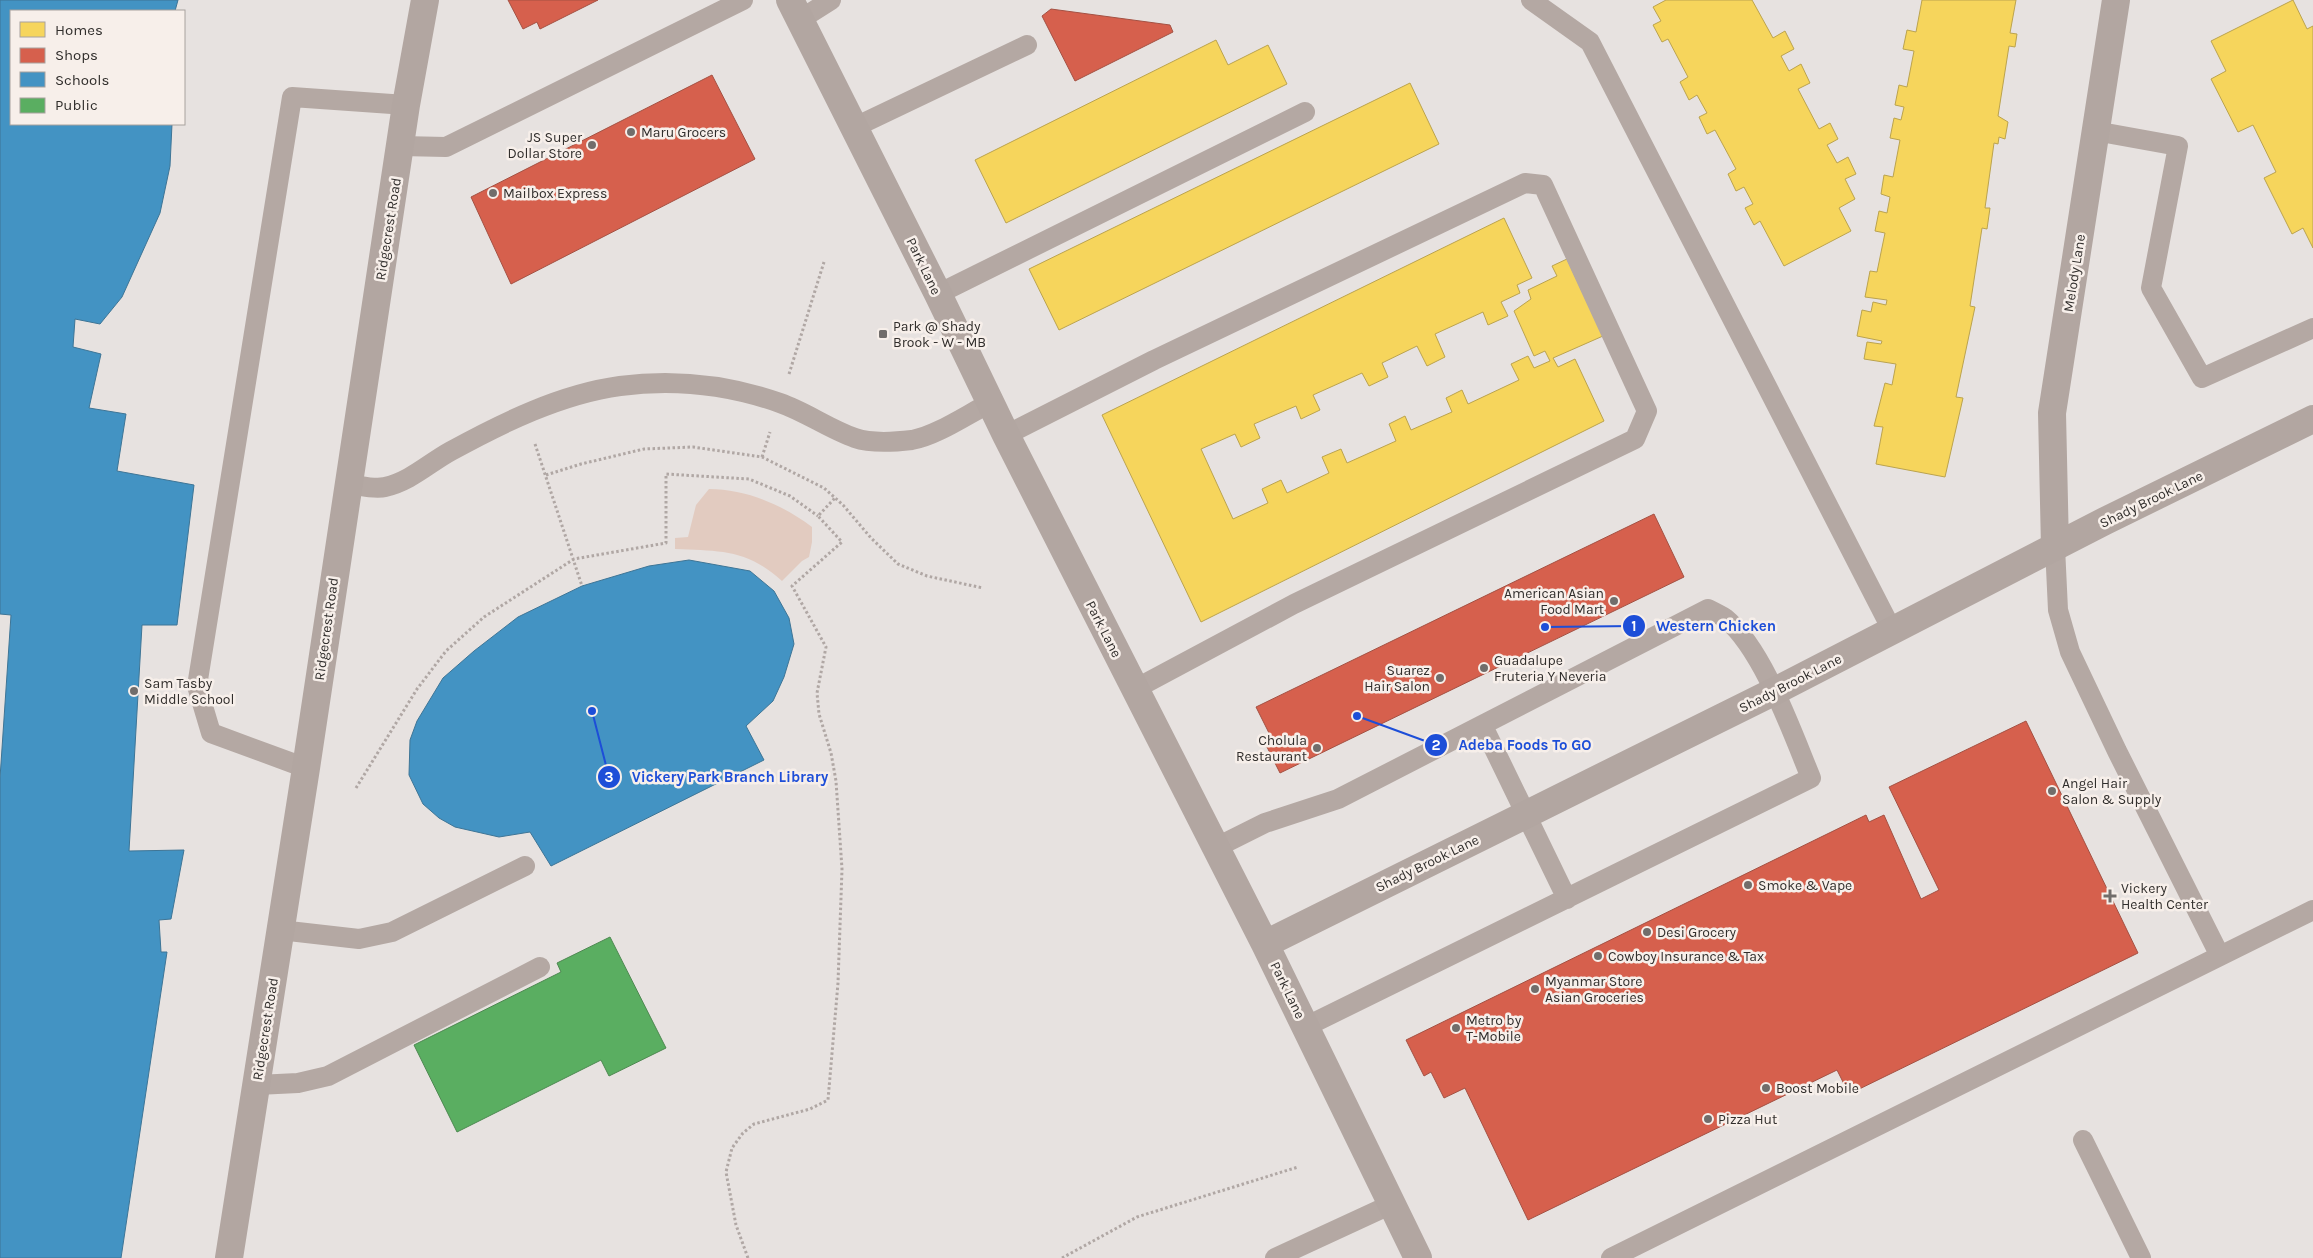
<svg xmlns="http://www.w3.org/2000/svg" width="2313" height="1258" font-family="Karla,sans-serif">
	<style>
		.green { fill: #e2cbc0 }
		.homes { fill: #f6d55c; stroke: #bba34e }
		.shops { fill: #d6604d; stroke: #a45143 }
		.schools { fill: #4393c3; stroke: #3e7596 }
		.public { fill: #5aae61; stroke: #4e8851 }
		.lines { fill: none; stroke-linecap: round; stroke-linejoin: round }
		.path { stroke: #b0a7a4; stroke-width: 3; stroke-dasharray: 2.5 2.5; stroke-linecap: butt }
		.lane { stroke: #b4a8a3; stroke-width: 20 }
		.secondary { stroke: #b2a6a1; stroke-width: 28 }
		.poi-dot { fill: #716d6b; stroke: #f7efea; stroke-width: 2 }
		.labels { text-anchor: middle; stroke-width: 5; stroke-linejoin: round; paint-order: stroke }
		.poi-label { font-size: 14px; fill: #312e2c; stroke: #f7efea; text-anchor: start }
		.street-label { font-size: 14px; fill: #312e2c; stroke: #f7efea }
		.leader { fill: none; stroke: #1d4ed8; stroke-width: 2 }
		.callout-dot { fill: #1d4ed8; stroke: #f7efea; stroke-width: 2 }
		.mark-label { font-size: 15px; text-anchor: middle; font-weight: bold; fill: #fff }
		.callout-label { font-size: 15px; text-anchor: middle; font-weight: bold; fill: #1d4ed8; stroke: #f7efea; stroke-width: 5; stroke-linejoin: round; paint-order: stroke }
	</style>
	<rect width="100%" height="100%" fill="#e7e2e0"/>
	<path class="green" d="M709,489c37,0 74,16 103,38v15l-3,15 -7,4 -20,20c-35,-32 -62,-30 -107,-32v-11l13,-1 8,-32z"/>
	<path class="homes" d="M1666,0h86l21,38 12,-7 9,18 -13,7 8,15 12,-7 9,19 -12,6 21,40 11,-6 8,16 -11,6 10,18 11,-6 8,17 -11,5 10,20 -16,9 12,23 -67,35 -24,-45 -6,4 -9,-17 8,-4 -9,-17 -8,4 -8,-17 8,-5 -21,-39 -8,4 -8,-17 8,-4 -10,-18 -8,5 -9,-18 8,-5 -20,-38 -6,3 -9,-17 8,-4 -8,-14z
		M1922,0h94l-6,33 7,1 -2,13 -6,-1 -11,70 10,6 -3,17 -6,-2 -1,7 -4,-1 -9,65h5l-3,21 -5,-1 -12,78 5,1 -19,90 7,1 -18,79 -69,-13 7,-37 -9,-1 11,-43 7,2 4,-21 -32,-5 3,-17 14,2 1,-3 -25,-5 5,-26 9,2 2,-10 13,3 1,-5 -22,-3 5,-26 7,1 8,-39 -10,-2 4,-20 8,2 3,-16 -9,-3 3,-19 9,2 7,-37 -10,-2 4,-20 7,2 3,-13 -9,-2 4,-20 8,2 7,-36 -11,-2 4,-19 9,2z
		M2293,0l14,29 6,-3v222l-10,-20 -11,6 -28,-56 12,-6 -23,-47 -15,7 -27,-53 15,-8 -15,-30z
		M1216,40l12,25 40,-20 19,39 -281,139 -31,-63z
		M1410,83l29,61 -380,186 -30,-61z
		M1504,218l28,60 -15,7 3,8 -19,9 7,14 -20,9 -5,-13 -48,22 10,23 -18,9 -10,-20 -35,17 6,14 -19,9 -7,-13 -49,22 7,15 -19,9 -5,-13 -42,18 6,14 -19,9 -6,-13 -34,15 32,70 35,-16 -6,-14 19,-9 6,13 42,-20 -7,-16 19,-8 6,14 49,-22 -7,-17 16,-8 6,14 41,-18 -6,-14 16,-8 6,14 51,-24 -8,-16 17,-8 6,12 16,-7 -5,-10 -11,5 -20,-45 17,-12 -3,-9 29,-14 -5,-10 15,-7 36,77 -50,22 5,9 17,-8 29,62 -403,201 -99,-207z"/>
	<path class="shops" d="M508,0h90l-58,29 -3,-7 -14,7z
		M1051,9l119,16 3,7 -98,49 -33,-65z
		M712,75l43,84 -244,125 -40,-87z
		M1654,514l30,63 -404,196 -18,-36 7,-4 -13,-26z
		M2026,721l112,232 -289,141 -12,-24 -309,150 -63,-132 -21,10 -13,-26 -7,4 -18,-36 460,-225 3,7 15,-7 37,84 18,-9 -50,-103z"/>
	<path class="schools" d="M0,0h178l-3,11h-164v113h161l-2,42 -10,47 -38,84 -22,27 -25,-5 -2,28 28,7 -12,54 37,6 -9,57 77,14 -17,140h-35l-13,226 55,-1 -13,69 -12,1 2,32h6l-46,306h-121v-480l11,-163 -11,-1z
		M689,560l61,11 24,20 15,27 5,26 -10,33 -11,24 -27,25 18,34 -213,106 -21,-34 -31,5 -44,-10 -16,-9 -16,-14 -14,-29 1,-35 7,-19 26,-43 31,-27 44,-34 64,-31 67,-20z"/>
	<path class="public" d="M610,937l56,111 -57,28 -8,-16 -144,72 -43,-87 147,-73 -4,-9z"/>
	<g class="lines">
		<path class="path" d="M789,374l35,-112
			M535,444l47,142
			M762,457l8,-25
			M546,475l35,-11 63,-15 49,-2 69,10 62,31 19,17 28,33 27,26 29,12 56,12
			M356,788l61,-99 29,-38 38,-34 90,-58 92,-16v-69l83,5 41,17 28,20
			M748,1258l-12,-33 -10,-53 6,-24 11,-15 11,-9 56,-15 18,-9 10,-117 4,-114 -6,-88 -5,-28 -12,-39 -2,-21 9,-46 -34,-61 50,-44 -24,-26 17,-18
			M1062,1258l75,-41 161,-50"/>
		<path class="lane" d="M1531,0l59,42 303,590
			M801,19l30,-19
			M855,127l172,-82
			M2095,131l83,15 -27,142 51,90 111,-50
			M401,146l45,1 297,-147
			M938,294l367,-182
			M1006,435l148,-75 371,-177 18,2 104,226 -12,28 -341,165 -159,85
			M348,484c11,1 26,6 37,3 26,-6 44,-24 66,-36 51,-28 110,-57 169,-65 53,-7 109,-1 160,17 26,9 49,26 75,35 17,6 40,4 57,2 24,-4 56,-26 78,-37
			M2055,547l3,63 12,42 47,99 103,205 93,-46
			M1483,726l84,173
			M306,768l-95,-35 -14,-47 95,-589 114,8
			M1217,847l48,-24 73,-24 370,-190c6,3 12,6 17,9 38,31 67,114 86,160l-506,249
			M280,930l79,9 33,-7 133,-66
			M257,1085l41,-2 30,-7 212,-109
			M2083,1140l58,118
			M1275,1258l117,-54
			M1611,1258l609,-302"/>
		<path class="secondary" d="M790,0l148,294 68,141 259,509 153,314
			M2055,547l-3,-134 64,-413
			M1265,944l510,-253 330,-170 208,-102
			M229,1258l77,-490 100,-663 19,-105"/>
	</g>
	<g class="poi-dot">
		<circle cx="631" cy="132" r="5"/>
		<circle cx="592" cy="145" r="5"/>
		<circle cx="493" cy="193" r="5"/>
		<rect x="878" y="329" width="10" height="10" rx="2.5"/>
		<circle cx="1614" cy="601" r="5"/>
		<circle cx="1484" cy="668" r="5"/>
		<circle cx="1440" cy="678" r="5"/>
		<circle cx="134" cy="691" r="5"/>
		<circle cx="1317" cy="748" r="5"/>
		<circle cx="2052" cy="791" r="5"/>
		<circle cx="1748" cy="885" r="5"/>
		<path d="M2107.5 888.5h5v5h5v5h-5v5h-5v-5h-5v-5h5z"/>
		<circle cx="1647" cy="932" r="5"/>
		<circle cx="1598" cy="956" r="5"/>
		<circle cx="1535" cy="989" r="5"/>
		<circle cx="1456" cy="1028" r="5"/>
		<circle cx="1766" cy="1088" r="5"/>
		<circle cx="1708" cy="1119" r="5"/>
	</g>
	<g class="labels">
		<g class="poi-label">
			<text x="641" y="137">Maru Grocers</text>
			<text x="582" y="142" text-anchor="end">JS Super<tspan x="582" dy="16">Dollar Store</tspan></text>
			<text x="503" y="198">Mailbox Express</text>
			<text x="893" y="331">Park @ Shady<tspan x="893" dy="16">Brook - W - MB</tspan></text>
			<text x="1604" y="598" text-anchor="end">American Asian<tspan x="1604" dy="16">Food Mart</tspan></text>
			<text x="1494" y="665">Guadalupe<tspan x="1494" dy="16">Fruteria Y Neveria</tspan></text>
			<text x="1430" y="675" text-anchor="end">Suarez<tspan x="1430" dy="16">Hair Salon</tspan></text>
			<text x="144" y="688">Sam Tasby<tspan x="144" dy="16">Middle School</tspan></text>
			<text x="1307" y="745" text-anchor="end">Cholula<tspan x="1307" dy="16">Restaurant</tspan></text>
			<text x="2062" y="788">Angel Hair<tspan x="2062" dy="16">Salon &amp; Supply</tspan></text>
			<text x="1758" y="890">Smoke &amp; Vape</text>
			<text x="2121" y="893">Vickery<tspan x="2121" dy="16">Health Center</tspan></text>
			<text x="1657" y="937">Desi Grocery</text>
			<text x="1608" y="961">Cowboy Insurance &amp; Tax</text>
			<text x="1545" y="986">Myanmar Store<tspan x="1545" dy="16">Asian Groceries</tspan></text>
			<text x="1466" y="1025">Metro by<tspan x="1466" dy="16">T-Mobile</tspan></text>
			<text x="1776" y="1093">Boost Mobile</text>
			<text x="1718" y="1124">Pizza Hut</text>
		</g>
		<g class="street-label">
			<text transform="translate(388 229) rotate(-81)" y="5">Ridgecrest Road</text>
			<text transform="translate(924 266) rotate(64)" y="5">Park Lane</text>
			<text transform="translate(2074 273) rotate(-81)" y="5">Melody Lane</text>
			<text transform="translate(2151 499) rotate(-26)" y="5">Shady Brook Lane</text>
			<text transform="translate(326 629) rotate(-82)" y="5">Ridgecrest Road</text>
			<text transform="translate(1104 629) rotate(63)" y="5">Park Lane</text>
			<text transform="translate(1790 683) rotate(-27)" y="5">Shady Brook Lane</text>
			<text transform="translate(1427 863) rotate(-26)" y="5">Shady Brook Lane</text>
			<text transform="translate(1288 990) rotate(64)" y="5">Park Lane</text>
			<text transform="translate(265 1029) rotate(-81)" y="5">Ridgecrest Road</text>
		</g>
	</g>
	<path class="leader" d="M1545 627L1634 626M1357 716L1436 745M592 711L609 777"/>
	<g class="callout-dot">
		<circle cx="1545" cy="627" r="5"/>
		<circle cx="1357" cy="716" r="5"/>
		<circle cx="592" cy="711" r="5"/>
		<circle cx="1634" cy="626" r="12"/>
		<circle cx="1436" cy="745" r="12"/>
		<circle cx="609" cy="777" r="12"/>
	</g>
	<g class="mark-label">
		<text x="1634" y="631">1</text>
		<text x="1436" y="750">2</text>
		<text x="609" y="782">3</text>
	</g>
	<g class="callout-label">
		<text x="1716" y="631">Western Chicken</text>
		<text x="1525" y="750">Adeba Foods To GO</text>
		<text x="730" y="782">Vickery Park Branch Library</text>
	</g>
	<rect x="10" y="10" width="175" height="115" fill="#f7efea" stroke="#a8a29e"/>
	<rect x="20" y="22" width="25" height="15" fill="#f6d55c" stroke="#a8a29e"/>
	<text x="55" y="35" font-size="15" fill="#312e2c">Homes</text>
	<rect x="20" y="48" width="25" height="15" fill="#d6604d" stroke="#a8a29e"/>
	<text x="55" y="60" font-size="15" fill="#312e2c">Shops</text>
	<rect x="20" y="72" width="25" height="15" fill="#4393c3" stroke="#a8a29e"/>
	<text x="55" y="85" font-size="15" fill="#312e2c">Schools</text>
	<rect x="20" y="98" width="25" height="15" fill="#5aae61" stroke="#a8a29e"/>
	<text x="55" y="110" font-size="15" fill="#312e2c">Public</text>
</svg>
